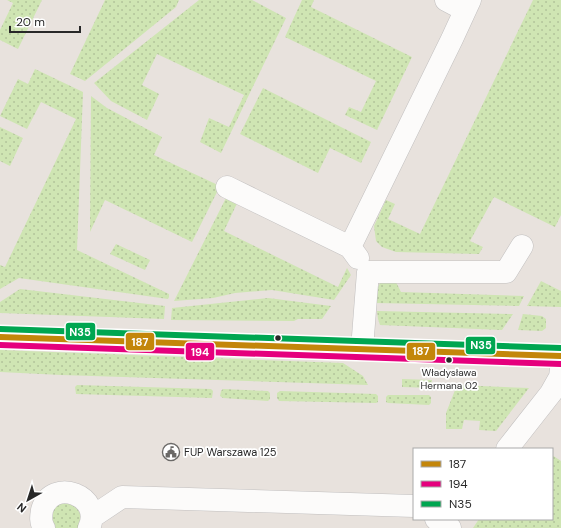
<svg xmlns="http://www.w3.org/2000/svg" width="561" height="528" font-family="'DM Sans',sans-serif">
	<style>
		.grass { fill: url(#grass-dots) }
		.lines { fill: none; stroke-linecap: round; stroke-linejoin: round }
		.street-casing { stroke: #c1bfbf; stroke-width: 23 }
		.secondary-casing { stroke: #c1bfbf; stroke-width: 23 }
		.street { stroke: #fcfbfa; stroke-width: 22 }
		.secondary { stroke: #fcfbfa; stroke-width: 22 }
		.bus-1-casing { stroke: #fff; stroke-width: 9 }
		.bus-2-casing { stroke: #fff; stroke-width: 9 }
		.bus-3-casing { stroke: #fff; stroke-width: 9 }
		.bus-1 { stroke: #c3860a; stroke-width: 6 }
		.bus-2 { stroke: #e5007d; stroke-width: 6 }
		.bus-3 { stroke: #00a651; stroke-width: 6 }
		.bus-dot { fill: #282828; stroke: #fff; stroke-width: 1.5 }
		.labels { text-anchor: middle; stroke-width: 3.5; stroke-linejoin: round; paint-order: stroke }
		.bus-label { font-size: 10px; fill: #282828; stroke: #fff }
		.poi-label { font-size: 11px; fill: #282828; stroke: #fff; text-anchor: start }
		.line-badge { stroke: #fff; stroke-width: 1.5 }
		.badge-label { font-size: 11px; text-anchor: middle; font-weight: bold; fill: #fff }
	</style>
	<defs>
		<pattern id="grass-dots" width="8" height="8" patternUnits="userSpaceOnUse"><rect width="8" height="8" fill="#cfe5b3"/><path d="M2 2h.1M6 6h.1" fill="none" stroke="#b2c49a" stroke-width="1.8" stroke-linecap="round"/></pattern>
	</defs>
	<rect width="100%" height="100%" fill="#e8e2dd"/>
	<path class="grass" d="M7,0h35l-24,49 -18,-9v-10l13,-27z
		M105,0h74l-3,7 -91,74 -15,-7z
		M199,0h53l34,18 -65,135 -21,-11 9,-24 20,9 15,-32 -87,-41 -15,31 17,9 -12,26 -36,-19 -17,-18z
		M302,0h12l-3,7 101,50 -35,73 -32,-15 4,-8 12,5 15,-31 -91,-44z
		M533,0h28v215l-6,12 -61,-30 -24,44 13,6 -4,7 -83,-2 -14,-5 -6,-6 -2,-15 12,-26 9,4 -7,15 32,15z
		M35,69l48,23 -6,158 92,44v3l-1,2 -149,-21 -19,11v-24l5,2 71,-148 -35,-17 -14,27 -27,-13 18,-37 10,5z
		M263,88l108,54 -10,21 -31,-15 -12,25 -78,-39z
		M91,96l16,12 55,29 -8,18 66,31 -28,56 -87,-42 -15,32z
		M0,127l23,11 -13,28 -10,-5z
		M229,192l11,5 -16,34 114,56 9,-19 4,7 -17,25 -62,-10 -37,3 -22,5 -39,3z
		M116,244l34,16 -5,10 -35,-16z
		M395,280l6,12 123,4 -5,10 -144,-3 2,-14 3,-6z
		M541,281l20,10v16l-34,-1z
		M20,289l145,17 -1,13 -164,-6v-11z
		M268,298l63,8 -9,13h-24l-4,2 -123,-1 1,-12z
		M377,311l136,3 -11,16 -122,-5 -2,-6z
		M523,314l19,2 4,3v9l-4,3 -24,-1z
		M0,350l343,13 20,13 5,9 -307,-10 -61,-3z
		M402,379l30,1 -1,8 -29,-1z
		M77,385l134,4 2,2 -1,7 -136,-4 -1,-7z
		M457,385l72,3 -33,43 -17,-1 1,-9 -16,-1 -2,9h-16v-16z
		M223,389l45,2 2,2v6l-2,2 -45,-3 -3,-2 1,-5z
		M280,391l96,3 2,2v6l-2,1 -97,-2 -2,-3v-5z
		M388,395h41l2,2v6l-2,2 -41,-2 -2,-1v-5z
		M552,455l9,6v67h-88l6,-9h73z
		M60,502l14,1 10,13 -3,12h-30l-1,-16z"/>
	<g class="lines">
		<g class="street-casing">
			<path id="street" d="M446,0l19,10
				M227,187l123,60 8,11
				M350,247l102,-208 18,-39
				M362,349l6,-77h138l16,-26
				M507,449l44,-56 9,-16 1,-8
				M92,517l30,-20 292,9
				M436,519l14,9
				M44,528c-4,-6 -3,-12 -2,-18 10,-34 62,-14 47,18"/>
		</g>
		<g class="secondary-casing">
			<path id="secondary" d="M0,337l561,19"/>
		</g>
		<use href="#street" class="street"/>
		<use href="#secondary" class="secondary"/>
		<g class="bus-1-casing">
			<path id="bus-1" d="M0,337l561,19"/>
		</g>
		<g class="bus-2-casing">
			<path id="bus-2" d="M0,345l561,19"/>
		</g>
		<g class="bus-3-casing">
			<path id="bus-3" d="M0,329l561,19"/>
		</g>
		<use href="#bus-1" class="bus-1"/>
		<use href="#bus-2" class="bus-2"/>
		<use href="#bus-3" class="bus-3"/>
	</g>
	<defs>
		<g id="civic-ring" transform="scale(0.9)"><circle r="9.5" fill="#fff" stroke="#6b6967" stroke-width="1.5"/><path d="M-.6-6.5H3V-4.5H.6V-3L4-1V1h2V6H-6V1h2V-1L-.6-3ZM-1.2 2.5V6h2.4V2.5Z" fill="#6b6967"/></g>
	</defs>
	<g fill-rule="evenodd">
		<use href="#civic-ring" x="171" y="452"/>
	</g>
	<g class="bus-dot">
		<circle cx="278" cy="338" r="3.5"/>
		<circle cx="449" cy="360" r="3.5"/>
	</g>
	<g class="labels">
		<g class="bus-label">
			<text x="449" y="376">Władysława<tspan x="449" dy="13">Hermana 02</tspan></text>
		</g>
		<g class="poi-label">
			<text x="184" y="456">FUP Warszawa 125</text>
		</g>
	</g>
	<g class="line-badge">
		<rect x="65" y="322" width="31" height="19" rx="4" fill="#00a651"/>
		<rect x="125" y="332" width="30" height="19" rx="4" fill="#c3860a"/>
		<rect x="465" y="336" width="31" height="19" rx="4" fill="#00a651"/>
		<rect x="406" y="342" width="30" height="19" rx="4" fill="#c3860a"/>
		<rect x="185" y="342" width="30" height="19" rx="4" fill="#e5007d"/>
	</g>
	<g class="badge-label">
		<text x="80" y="336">N35</text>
		<text x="140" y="346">187</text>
		<text x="481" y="349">N35</text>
		<text x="421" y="355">187</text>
		<text x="200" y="356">194</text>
	</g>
	<rect x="413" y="448" width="140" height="72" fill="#ffffff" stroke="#a9a9a9"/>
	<rect x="421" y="461" width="20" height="6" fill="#c3860a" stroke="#a9a9a9"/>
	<text x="449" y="468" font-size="12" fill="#282828">187</text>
	<rect x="421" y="481" width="20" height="6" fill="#e5007d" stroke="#a9a9a9"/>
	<text x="449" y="488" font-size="12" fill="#282828">194</text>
	<rect x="421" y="501" width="20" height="6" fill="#00a651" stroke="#a9a9a9"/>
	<text x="449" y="508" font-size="12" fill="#282828">N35</text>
	<g transform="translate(28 500) rotate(219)" stroke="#ffffff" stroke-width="3" paint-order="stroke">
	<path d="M0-3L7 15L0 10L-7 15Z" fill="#282828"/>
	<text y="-6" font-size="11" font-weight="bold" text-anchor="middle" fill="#282828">N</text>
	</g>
	<path d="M10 26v6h70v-6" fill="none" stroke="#282828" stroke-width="2"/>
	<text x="16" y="26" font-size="12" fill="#282828" stroke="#ffffff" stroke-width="3" paint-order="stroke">20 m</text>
</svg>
